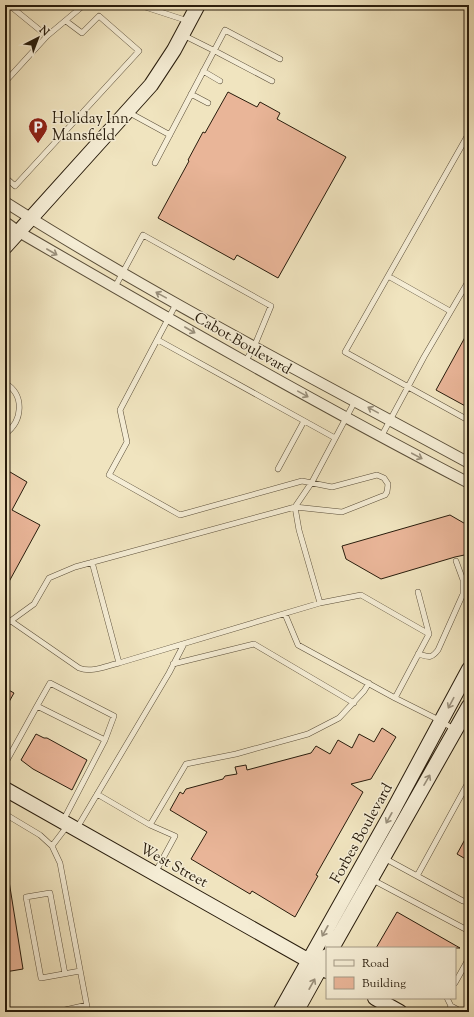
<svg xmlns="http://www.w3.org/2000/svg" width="474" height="1017" font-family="'Sorts Mill Goudy',serif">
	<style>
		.building { fill: #e9b598; stroke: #281c0c }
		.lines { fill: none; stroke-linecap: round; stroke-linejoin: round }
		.lane-casing { stroke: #5a4e39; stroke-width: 6 }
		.street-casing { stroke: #5a4e39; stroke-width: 12 }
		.secondary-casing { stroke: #281c0c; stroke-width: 16 }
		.lane { stroke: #f5edd5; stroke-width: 5 }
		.street { stroke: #f5edd5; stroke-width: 10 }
		.secondary { stroke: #f5edd5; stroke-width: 14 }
		.oneway { stroke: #998f7b }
		.labels { text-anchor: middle; stroke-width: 3; stroke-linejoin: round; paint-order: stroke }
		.poi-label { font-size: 15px; fill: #281c0c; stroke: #f5edd5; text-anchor: start }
		.street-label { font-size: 15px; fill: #281c0c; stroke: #f5edd5 }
	</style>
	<rect width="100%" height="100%" fill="#f0e4bf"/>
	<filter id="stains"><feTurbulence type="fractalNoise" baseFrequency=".005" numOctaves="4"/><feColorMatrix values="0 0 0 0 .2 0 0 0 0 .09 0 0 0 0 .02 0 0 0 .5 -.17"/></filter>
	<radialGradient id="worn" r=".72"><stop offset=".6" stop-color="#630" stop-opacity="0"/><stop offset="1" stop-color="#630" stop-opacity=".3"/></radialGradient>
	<path class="building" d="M228,92l29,15 3,-5 20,11 -3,6 69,38 -68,121 -41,-23 -3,5 -76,-42 31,-57 -1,-1 15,-28 2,1z
		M469,330v78l-33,-18z
		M5,469l22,13 -15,28 28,15 -35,64z
		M450,515l19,11v28l-14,3 -74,22 -35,-20 -4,-13z
		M5,688l9,5 -9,16z
		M382,728l14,9 -25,42 -20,5 12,8 -47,83 2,1 -23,41 -43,-26 -2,3 -59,-35 16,-27 -37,-22 10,-18 3,2 3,-5 37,-10 2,-3 12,-2 -2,-7 11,-2 1,5 64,-17 5,-7 14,8 8,-14 14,8 7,-14 15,8z
		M36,734l8,4h3l40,22 -15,30 -39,-21 -12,-9z
		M469,832v29l-12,-7z
		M5,881h4l14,88 -18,3z
		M397,912l63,36h-84z"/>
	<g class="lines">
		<g class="lane-casing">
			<path id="lane" d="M9,5l38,31
				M139,5l49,16
				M183,35l32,16 57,30
				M203,71l17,10
				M5,82l42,-46 37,-31
				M5,89l2,5 -2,3
				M191,94l17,9
				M128,112l42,23
				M155,163l70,-133 55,29
				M5,177l10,9 124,-135 -40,-35 -17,17 -16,-12
				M388,276l62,35
				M115,287l28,-52 128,71 -17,41 -9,15
				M176,304l-56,106 7,32 -18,33 71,40 122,-34 30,6 45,-12 7,3 4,6 -1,8 -2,3 -43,17 -47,-5 4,23 21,73 41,-8 68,39 -34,64 46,23 14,9
				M158,340l177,98
				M5,383c20,12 18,38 0,51
				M468,420l-123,-68 124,-219
				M381,437l43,-80 45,-77
				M278,469l26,-48
				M92,562l27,101 201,-60
				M418,592l11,42
				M285,614l13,31 97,53
				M11,621l68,47c13,5 27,-2 40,-5
				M5,625l29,-21 15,-26 26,-11 220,-60 17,-25 43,-81
				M418,654c11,3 13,5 20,-4l25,-56v-14l-7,-19
				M173,664l81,-20 100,59
				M37,706l13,-23 64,33 -9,24
				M5,764l32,-58 68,34 -42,81
				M97,794l53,31 36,-61 50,-10 72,-20 31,-16 25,-27 5,-8
				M5,814l35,21 12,11
				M68,825l-16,21 8,17 28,149
				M150,825l25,11 -20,37
				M77,828l92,-155 15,-29
				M384,858l79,43 6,2
				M417,876l52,-95
				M371,879l98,52
				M65,974l-15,-81 -24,4 15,81 39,-7
				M455,983l14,-25
				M447,998l4,8 -3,6
				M451,1006l11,6
				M56,1012l31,-7"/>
		</g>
		<g class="street-casing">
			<path id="street" d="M5,202c150,95 308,176 464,261
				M5,222l14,10c148,86 298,172 450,251"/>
		</g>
		<g class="secondary-casing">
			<path id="secondary" d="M5,247l146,-162 23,-35 24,-45
				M5,789l322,182
				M332,948l137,-242
				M375,998l25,14
				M280,1012l110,-196 79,-147
				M296,1012l31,-56"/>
		</g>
		<use href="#lane" class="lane"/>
		<use href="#street" class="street"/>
		<use href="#secondary" class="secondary"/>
	</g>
	<defs><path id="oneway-shaft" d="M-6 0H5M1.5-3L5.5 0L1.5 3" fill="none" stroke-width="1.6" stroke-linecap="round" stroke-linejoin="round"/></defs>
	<g class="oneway">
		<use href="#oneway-shaft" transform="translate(52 252) rotate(30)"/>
		<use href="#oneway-shaft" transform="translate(161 295) rotate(-151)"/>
		<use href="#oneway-shaft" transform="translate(190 330) rotate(30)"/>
		<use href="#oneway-shaft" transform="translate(303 394) rotate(29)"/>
		<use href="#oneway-shaft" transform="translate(373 410) rotate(-151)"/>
		<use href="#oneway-shaft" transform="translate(417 456) rotate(28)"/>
		<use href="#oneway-shaft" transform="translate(451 703) rotate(118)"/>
		<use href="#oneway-shaft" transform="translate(427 780) rotate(-60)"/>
		<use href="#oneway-shaft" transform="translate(389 818) rotate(119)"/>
		<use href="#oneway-shaft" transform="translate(325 931) rotate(119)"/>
		<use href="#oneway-shaft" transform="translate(312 984) rotate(-61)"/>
	</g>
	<defs>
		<g id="parking-pin" transform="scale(1)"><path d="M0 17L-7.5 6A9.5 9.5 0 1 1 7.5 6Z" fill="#8f2418" stroke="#f5edd5"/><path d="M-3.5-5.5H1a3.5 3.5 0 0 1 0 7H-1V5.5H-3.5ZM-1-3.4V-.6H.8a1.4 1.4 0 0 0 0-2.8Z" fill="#fff"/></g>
	</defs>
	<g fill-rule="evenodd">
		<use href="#parking-pin" x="38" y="127"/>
	</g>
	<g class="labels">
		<g class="poi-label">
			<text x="52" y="123">Holiday Inn<tspan x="52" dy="17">Mansfield</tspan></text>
		</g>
		<g class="street-label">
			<text transform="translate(243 343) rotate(30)" y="5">Cabot Boulevard</text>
			<text transform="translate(361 833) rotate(-61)" y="5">Forbes Boulevard</text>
			<text transform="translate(174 865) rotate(29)" y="5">West Street</text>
		</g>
	</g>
	<rect width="474" height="1017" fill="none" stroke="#f0e4bf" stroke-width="20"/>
	<rect x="6" y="6" width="462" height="1005" fill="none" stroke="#281c0c" stroke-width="2"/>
	<rect x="10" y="10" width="454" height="997" fill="none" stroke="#281c0c"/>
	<rect x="326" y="947" width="130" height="52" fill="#f5edd5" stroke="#a39985"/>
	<rect x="334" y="960" width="20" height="6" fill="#f5edd5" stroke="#a39985"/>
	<text x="362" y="967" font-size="12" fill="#281c0c">Road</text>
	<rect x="334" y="977" width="20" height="12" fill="#e9b598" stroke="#a39985"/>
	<text x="362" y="987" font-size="12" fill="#281c0c">Building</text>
	<g transform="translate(38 38) rotate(42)" stroke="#f5edd5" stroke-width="3" paint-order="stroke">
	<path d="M0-3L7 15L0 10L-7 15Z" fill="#281c0c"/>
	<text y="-6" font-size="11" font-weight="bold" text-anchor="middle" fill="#281c0c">N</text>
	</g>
	<rect width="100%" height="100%" filter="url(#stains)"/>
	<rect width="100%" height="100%" fill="url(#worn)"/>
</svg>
